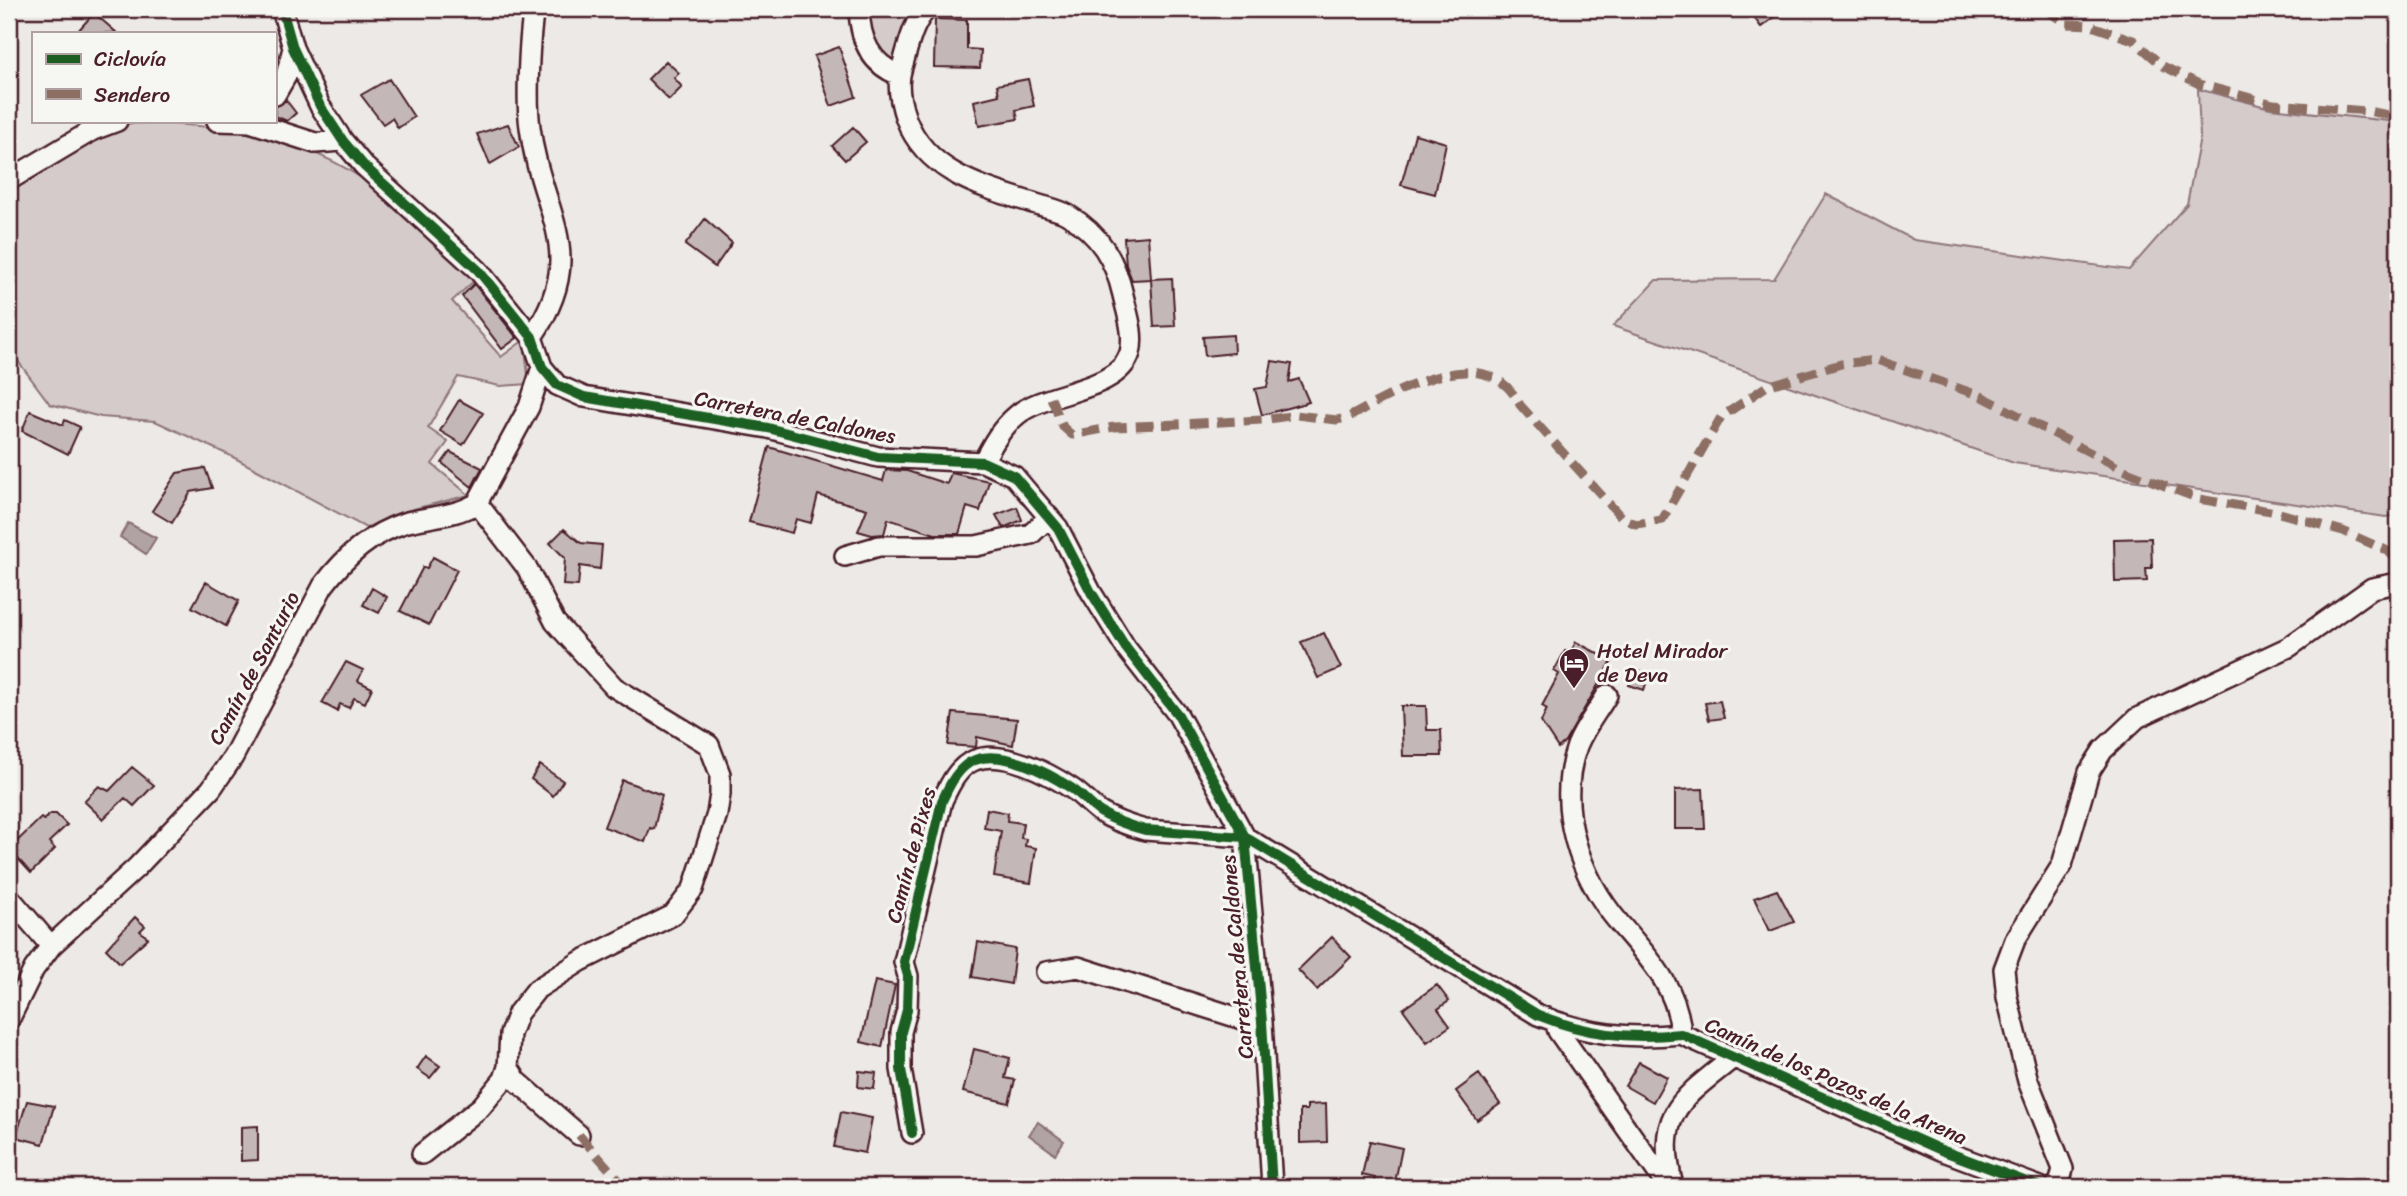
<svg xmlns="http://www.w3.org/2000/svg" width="2407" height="1196" font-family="Sriracha,sans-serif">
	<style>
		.green { fill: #d4cbca; stroke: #8f757a; stroke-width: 2 }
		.water { fill: #b1a2a3; stroke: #886e73; stroke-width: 2 }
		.building { fill: #c4b7b7; stroke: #4a1f2b; stroke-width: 2 }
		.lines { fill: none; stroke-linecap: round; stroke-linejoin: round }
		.minor-casing { stroke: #4a1f2b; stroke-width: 24 }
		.minor { stroke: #f6f6f2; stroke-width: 19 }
		.quiet { stroke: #8d6e63; stroke-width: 9; stroke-dasharray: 18 9; stroke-linecap: butt }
		.cycleway-casing { stroke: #f6f6f2; stroke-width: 15 }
		.cycleway { stroke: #1b5e20; stroke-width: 10 }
		.labels { text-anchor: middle; stroke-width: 6; stroke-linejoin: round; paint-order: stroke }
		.street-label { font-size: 21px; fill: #4a1f2b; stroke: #f6f6f2 }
		.poi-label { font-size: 21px; fill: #4a1f2b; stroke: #f6f6f2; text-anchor: start }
	</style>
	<rect width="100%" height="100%" fill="#ece9e6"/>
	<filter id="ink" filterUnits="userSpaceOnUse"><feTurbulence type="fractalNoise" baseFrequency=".0143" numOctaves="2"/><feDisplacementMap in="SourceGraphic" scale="14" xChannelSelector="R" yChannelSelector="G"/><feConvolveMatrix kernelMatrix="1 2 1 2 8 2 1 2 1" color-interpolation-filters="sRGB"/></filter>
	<g filter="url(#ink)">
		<path class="green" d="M912,9l-18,58 -19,-20 -8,-37z
			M2198,89l72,19 128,14v393l-12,2 -372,-54 -401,-137 43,-46 118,-1 52,-85 88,46 215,30 58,-66 13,-66z
			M130,123c85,0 173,11 243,63 37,27 69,63 103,93l-24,22 49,56 23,-17 5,44 -29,2 -42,-9 -30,51 20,14 -16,22 37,31 -71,18 -32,15 -135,-72 -76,-35 -54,-4 -51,-13 -41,-55v-156l89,-58z"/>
		<path class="water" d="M128,523l28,15 -10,16 -26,-17z
			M1038,1122l26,19 -9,13 -26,-19z"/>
		<path class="building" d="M1748,9h38l-25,18z
			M94,13l23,20h-41z
			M935,19l32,1v29l14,1 -1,18 -46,-1z
			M839,47l17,50 -25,9 -17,-50z
			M666,61l13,12 -5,5 8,9 -13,13 -21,-21z
			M389,79l25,38 -16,11 -6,-10 -9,6 -22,-29z
			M1028,79l6,27 -18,4 2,9 -39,7 -5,-25 25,-6 -2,-10z
			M286,100l10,13 -9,8 -12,-5v-9z
			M508,124l11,23 -29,17 -13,-30z
			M853,127l13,15 -21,18 -13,-14z
			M1415,134l31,9 -11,51 -34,-9z
			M705,219l27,24 -17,24 -30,-22z
			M1148,236l3,43 -19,1 -6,-15 -2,-27z
			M1172,278l3,48 -21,1 -3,-48z
			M474,284l43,54 -15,11 -40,-53z
			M1233,335l1,18 -29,3 -2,-19z
			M1272,361l20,3 -3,18 10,-3 10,23 -47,13 -7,-26 12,-2z
			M459,400l24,13 -20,32 -23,-14z
			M30,411l33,14 2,-5 15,7 -12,27 -46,-23z
			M769,447l114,34 3,-11 21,1 40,13 4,-11 38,8 -9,30 -13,-4 -8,27h-24l-47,-15 -4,15 -12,1 -14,-4 9,-22 -49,-14 -7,28 -15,-4 -4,14 -43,-11z
			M450,452l32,16 -10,19 -30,-24z
			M205,468l7,20 -21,4 -19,31 -20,-12 25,-38z
			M1017,507l5,13 -19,8 -7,-13z
			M564,529l17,14 21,2 -2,24 -20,-3 -2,20 -15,-1 2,-27 -15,-15z
			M2151,538l1,30h-6l1,13 -32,1 -1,-43z
			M433,557l24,13 -28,55 -29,-14 23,-44 4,1z
			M206,582l33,19 -13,25 -34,-19z
			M372,588l15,9 -8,16 -16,-8z
			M1324,633l17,35 -23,10 -17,-36z
			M1576,642l36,19 -47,81 -7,6 -17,-26 6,-13 -5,-3 17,-32 -5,-3 11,-20 5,2z
			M346,662l17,8 -5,11 14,7 -7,15 -11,-5 -5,10 -9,-4 -3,7 -15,-8z
			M1634,668l15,6 -5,16 -15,-5z
			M1720,701l4,17 -15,2 -4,-17z
			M1401,706h25l1,24h14l1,26h-39z
			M953,713l64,6 -4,26 -36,-8 -1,10 -28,-2z
			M540,765l23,16 -10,15 -22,-17z
			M132,767l22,18 -20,21 -9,-8 -22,21 -19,-18 15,-15 10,5z
			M622,780l40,15 -8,34 -4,-1 -5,14 -41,-15z
			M1703,789l2,40h-30v-39z
			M987,809l21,4 -1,8 16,2 -2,15 5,1 -1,7 11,2 -5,35 -37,-6 7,-46 -17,-3z
			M50,814h6l11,11 -18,17 6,7 -24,24 -22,-24 32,-31 3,2z
			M1777,890l17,32 -24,9 -16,-33z
			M135,917l10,9 -5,5 8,7 -28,25 -14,-14z
			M1332,937l19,20 -34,33 -19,-20z
			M978,942l37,7 -4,35 -39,-7z
			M875,981l20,4 -13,62 -21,-5z
			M1437,985l12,16 -11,8 12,17 -23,16 -24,-33z
			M974,1049l36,9 -5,20 10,2 -6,23 -46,-11z
			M426,1056l14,10 -10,12 -13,-9z
			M1639,1062l28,15 -14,25 -28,-16z
			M859,1071l17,2 -2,16 -16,-2z
			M1479,1074l21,30 -23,16 -21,-29z
			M27,1101l27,5 -11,38 -27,-7z
			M1326,1104l1,38 -27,1v-33h7v-5z
			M841,1112l31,6 -7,35 -31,-6z
			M258,1126v34l-17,1v-34z
			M1370,1141l32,7 -8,39h-21l2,-9 -13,-3z"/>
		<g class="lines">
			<g class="minor-casing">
				<path id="minor" d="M282,9l11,39 27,58 23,35 21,25 114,104 54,67 10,30 15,18 27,12 184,31 110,29 105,5 31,14 44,52 33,64 35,56 52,67 67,122 17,185 10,165
					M859,9c1,30 11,55 40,66
					M927,9c-15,14 -19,39 -25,58 -6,17 -2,35 4,52 21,54 76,68 127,84 11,4 25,6 35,12 32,19 47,45 55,80 4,18 12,39 7,58 -12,39 -85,38 -113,62 -16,13 -25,30 -34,47
					M275,95l11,-19 7,-28
					M217,121l33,1 65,21 28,-2
					M9,180l84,-50 24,-9
					M532,337c59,-86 8,-123 -2,-210 -4,-27 -1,-90 4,-118
					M845,556l34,-10h97l55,-12 18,-17
					M1607,695c-9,16 -23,33 -30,51 -22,62 3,131 43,178 29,34 58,64 61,110
					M9,897l42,49
					M1046,972l32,-5 167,53 17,2
					M9,1020l25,-51 17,-23 86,-79 74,-78 22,-32 90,-171c21,-28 47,-52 81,-63 24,-7 51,-6 73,-20l52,-96 13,-40
					M1555,1022l3,9 110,156
					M508,1067l9,14 62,54
					M912,1133l-11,-64v-37l6,-22 1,-34 -4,-14 38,-161c7,-15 16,-35 33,-41 28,-11 73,13 96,28 11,7 19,17 29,24 13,8 30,14 45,18l100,7 293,178c50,20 89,24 143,19l260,116 99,37
					M422,1154l59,-47 23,-28 4,-12 2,-33 8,-21 19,-24 44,-28 92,-46 20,-26 24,-75 3,-20v-20l-11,-29 -95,-58 -59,-65 -28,-54 -50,-65
					M1673,1186c-18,-73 7,-86 60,-128
					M2054,1187l5,-2 4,-16 -35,-88 -21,-84 -3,-28 11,-29 47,-75 27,-93 14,-22 34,-32 152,-71 83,-59 26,-5"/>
			</g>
			<use href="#minor" class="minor"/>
			<path class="quiet" d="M2045,9l21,15 23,1 44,15 30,26 36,18 74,20 95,7 30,6
				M1051,398l12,29 9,8 42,-8 149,-7 33,-5 41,5 12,-3c45,-24 137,-81 171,-12l102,113 14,6 26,-4 59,-103 46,-31 74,-22 36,-4 104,36 143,74 75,29 77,13 67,19 45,20 10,11
				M579,1135l46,52"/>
			<g class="cycleway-casing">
				<path id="cycleway" d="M282,9l11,39 27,58 23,35 21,25 114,104 54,67 10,30 15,18 27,12 184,31 110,29 105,5 31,14 44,52 33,64 35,56 52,67 67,122 17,185 10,165
					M912,1133l-11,-64v-37l6,-22 1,-34 -4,-14 38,-161c7,-15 16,-35 33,-41 28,-11 73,13 96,28 11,7 19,17 29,24 13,8 30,14 45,18l100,7 293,178c50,20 89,24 143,19l260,116 99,37"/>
			</g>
			<use href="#cycleway" class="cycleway"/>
		</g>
	</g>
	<defs>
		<g id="hotel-pin" transform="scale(1.575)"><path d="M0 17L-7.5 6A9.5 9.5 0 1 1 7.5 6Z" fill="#4a1f2b" stroke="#f6f6f2"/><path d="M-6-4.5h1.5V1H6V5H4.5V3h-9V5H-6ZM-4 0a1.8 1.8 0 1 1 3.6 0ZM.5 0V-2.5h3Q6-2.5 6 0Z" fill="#fff"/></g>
	</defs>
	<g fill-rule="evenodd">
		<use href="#hotel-pin" x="1574" y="663"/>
	</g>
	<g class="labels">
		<g class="street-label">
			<text transform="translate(795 417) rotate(11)" y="7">Carretera de Caldones</text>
			<text transform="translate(254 668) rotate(-62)" y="7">Camín de Santurio</text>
			<text transform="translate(911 855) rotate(-75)" y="7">Camín de Pixes</text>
			<text transform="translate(1237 957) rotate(-95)" y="7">Carretera de Caldones</text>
			<text transform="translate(1836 1081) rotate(24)" y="7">Camín de los Pozos de la Arena</text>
		</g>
		<g class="poi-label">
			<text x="1597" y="658">Hotel Mirador<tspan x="1597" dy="24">de Deva</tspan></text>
		</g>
	</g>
	<rect width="2407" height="1196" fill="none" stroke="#f6f6f2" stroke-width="35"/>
	<rect x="18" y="18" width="2372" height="1161" fill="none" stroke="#4a1f2b" stroke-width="2.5" filter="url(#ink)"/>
	<rect x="32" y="32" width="245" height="91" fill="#f6f6f2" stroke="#b1a0a2" stroke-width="2"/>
	<rect x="46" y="54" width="35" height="10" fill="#1b5e20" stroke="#b1a0a2" stroke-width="2"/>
	<text x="94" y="66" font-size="21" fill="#4a1f2b">Ciclovía</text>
	<rect x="46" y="89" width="35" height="10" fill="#8d6e63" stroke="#b1a0a2" stroke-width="2"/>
	<text x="94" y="102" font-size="21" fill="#4a1f2b">Sendero</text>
</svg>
